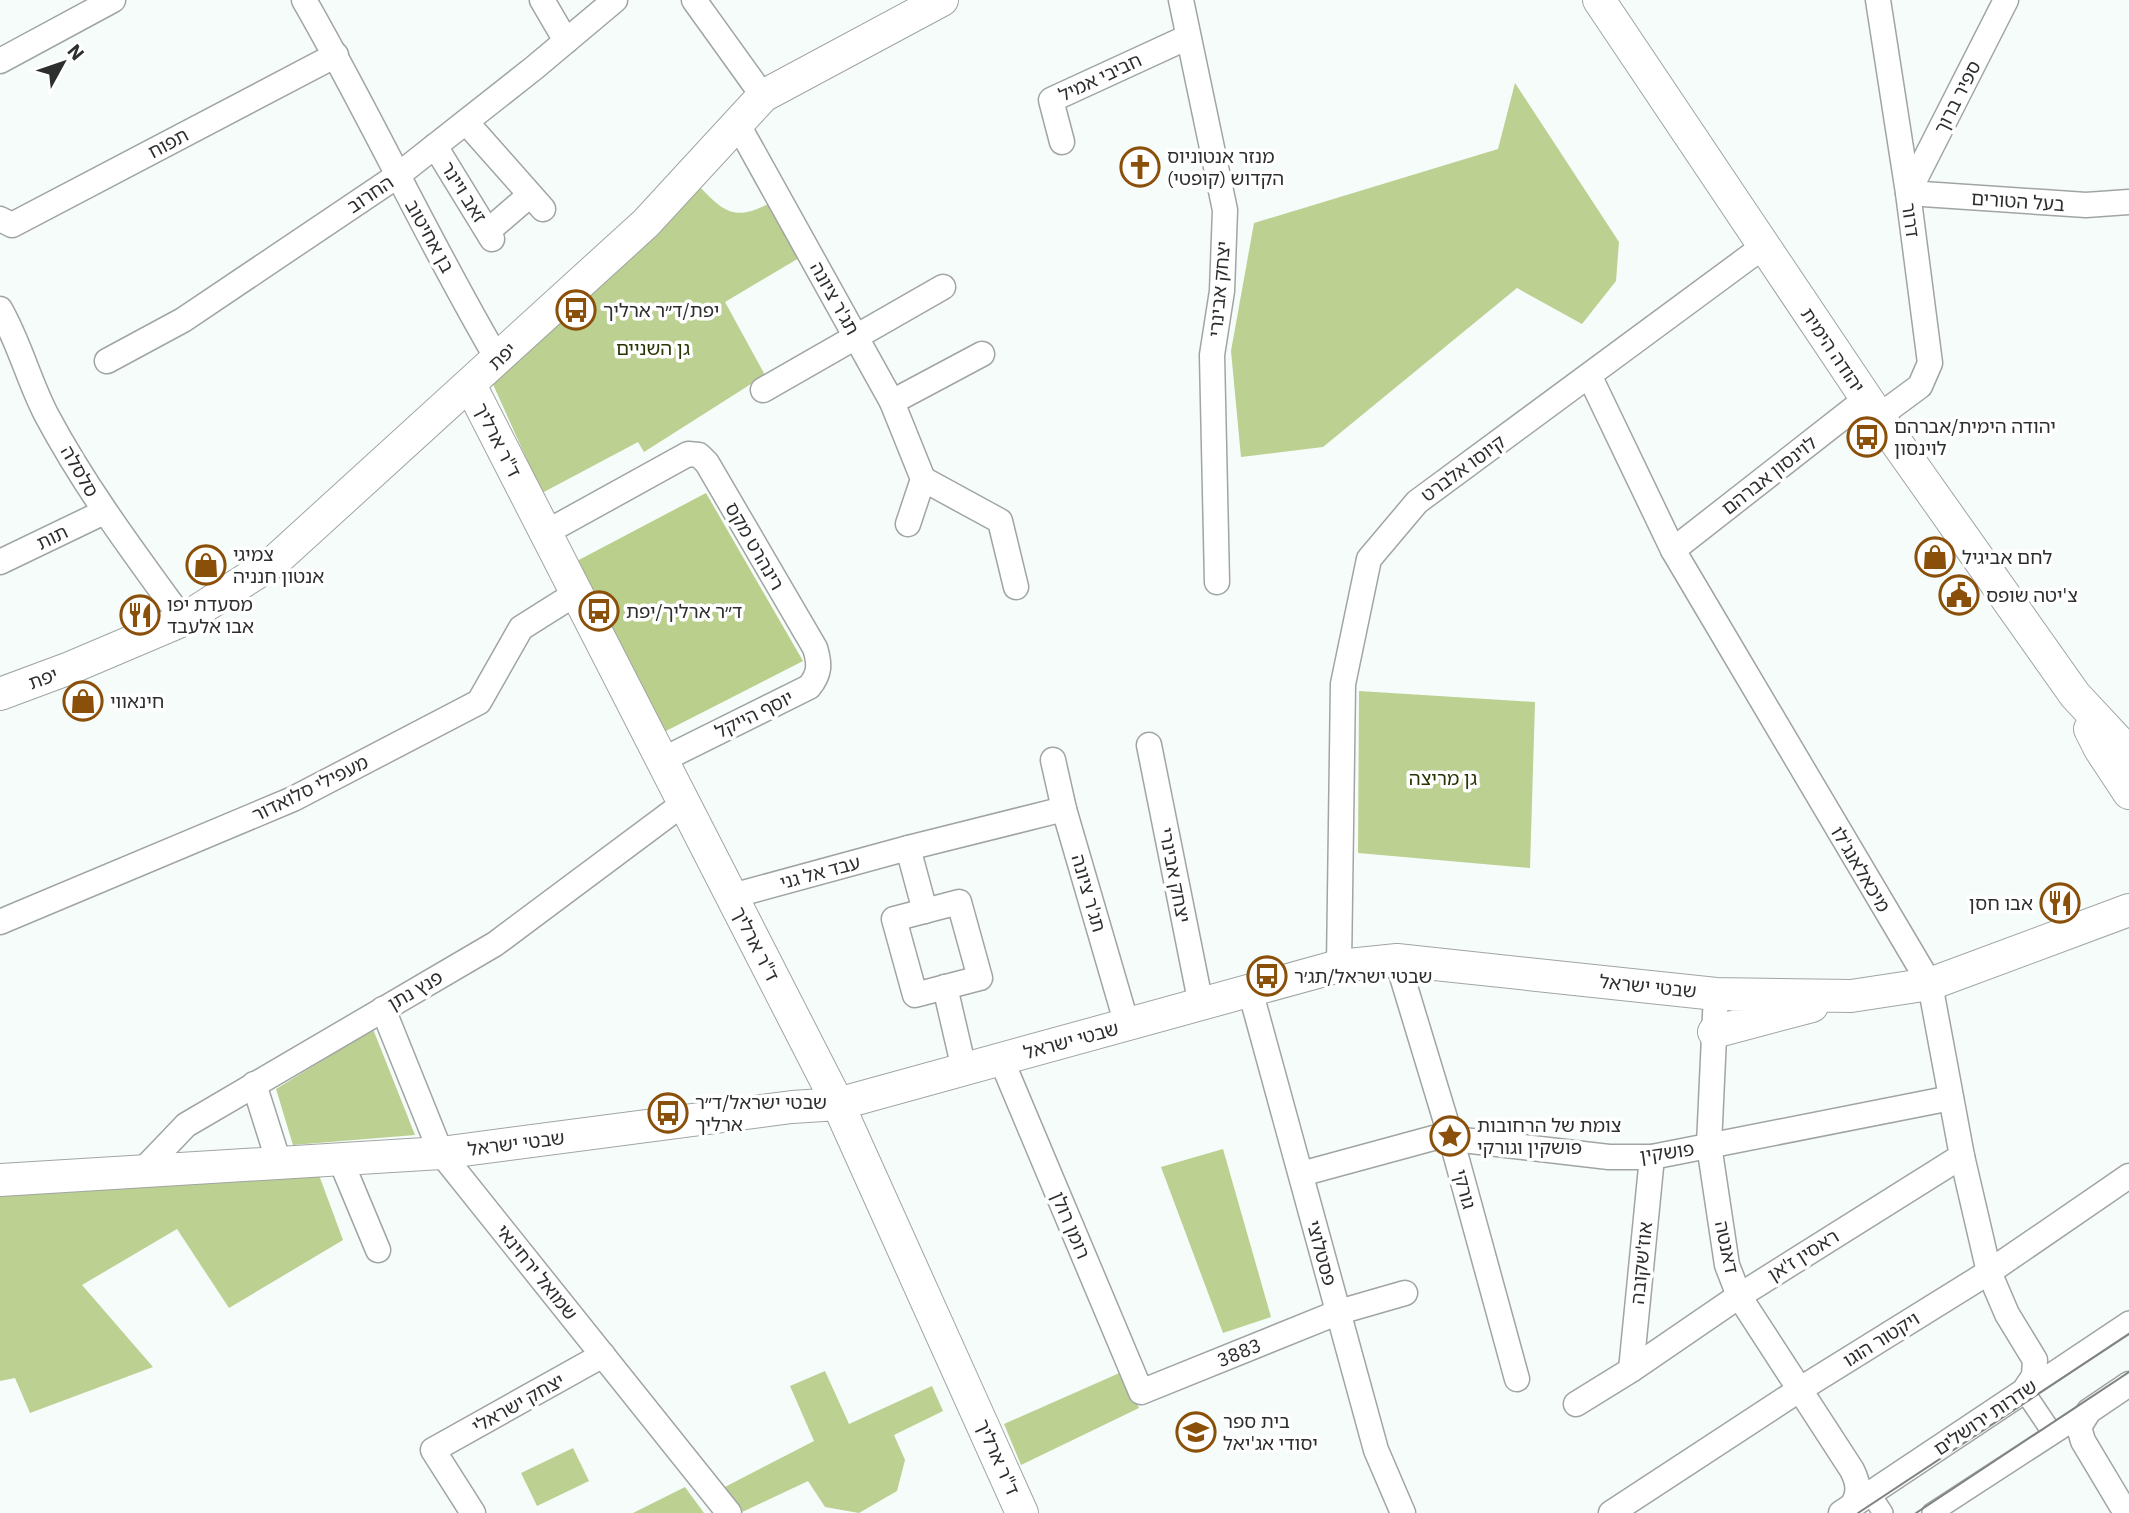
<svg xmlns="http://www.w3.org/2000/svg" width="2129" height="1513" font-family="'IBM Plex Sans','Noto Sans Hebrew',sans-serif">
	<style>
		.green { fill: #bbd091 }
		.forest { fill: #bacf8c }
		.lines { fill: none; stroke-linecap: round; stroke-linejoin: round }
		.pedestrian-casing { stroke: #a0a5a3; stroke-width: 22 }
		.minor-casing { stroke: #a0a5a3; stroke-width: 27 }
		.tertiary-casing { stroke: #a0a5a3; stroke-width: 34 }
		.pedestrian { stroke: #fff; stroke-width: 19 }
		.minor { stroke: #fff; stroke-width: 24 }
		.tertiary { stroke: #fff; stroke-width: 32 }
		.tram { stroke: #808382; stroke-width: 2 }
		.labels { text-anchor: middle; stroke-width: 7; stroke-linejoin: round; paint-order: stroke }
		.street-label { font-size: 19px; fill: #2d2f2e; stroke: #fff }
		.poi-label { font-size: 19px; fill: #2d2f2e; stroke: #fff; text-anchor: start }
		.park-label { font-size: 19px; fill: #283401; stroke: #fff }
	</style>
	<rect width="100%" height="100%" fill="#f6fcf9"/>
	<path class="green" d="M1515,83l104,159 -3,39 -34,43 -65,-36 -194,159 -82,10 -10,-106 23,-128 244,-74z
		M698,185c26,27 36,37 72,18l29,55 -74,44 40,73 -121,77 -6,-10 -96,51 -51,-113z
		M1359,691l176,11 -5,166 -172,-15z
		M373,1029l42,106 -122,10 -17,-56z
		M1223,1149l48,168 -48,16 -62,-166z
		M316,1167l27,73 -114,68 -52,-79 -95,56 71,82 -123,46 -15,-35 -15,3v-193z
		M825,1371l24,53 83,-38 11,25 -49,24 11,25 -8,31 -38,22 -34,-6 -17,-26 -68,32 -19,-24 93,-48 -24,-55z
		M1124,1371l15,37 -118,57 -17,-41z
		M573,1448l16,33 -52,25 -16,-33z
		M685,1487l19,26h-71z"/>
	<path class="forest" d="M706,493l97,168 -139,71 -89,-170z"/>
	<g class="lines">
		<g class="pedestrian-casing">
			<path id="pedestrian" d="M2053,1434l-29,-43 105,-70
				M1870,1493l13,20
				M1932,1513l157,-102"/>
		</g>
		<g class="minor-casing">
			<g id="minor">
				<path d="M304,0c68,118 125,243 194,360"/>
				<path d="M542,0l24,41"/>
				<path d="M694,0l69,96"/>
				<path d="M1181,0l44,210 -3,81 -10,64 5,227"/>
				<path d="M2006,0l-98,193 178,12 43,-3"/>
				<path d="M0,61l113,-61"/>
				<path d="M466,122l77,87"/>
				<path d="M737,123l155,279 31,77 -15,45"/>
				<path d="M1062,142l-11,-42 137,-63"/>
				<path d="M435,146l57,93"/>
				<path d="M0,219l12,6 324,-170"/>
				<path d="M488,231l42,-36"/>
				<path d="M0,309c20,35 29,73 47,107 39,73 88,138 136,204"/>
				<path d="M107,361l76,-41 214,-144 137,-108 81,-68"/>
				<path d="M1590,377l83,173 257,434 32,172 27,116 18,42 28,46 -1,16 -10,15 -183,122"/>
				<path d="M763,390l180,-103"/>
				<path d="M892,402l90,-48"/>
				<path d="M1878,417l42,-31 10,-23 -22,-170 -30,-193"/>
				<path d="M923,479l77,42 16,66"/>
				<path d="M545,533l143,-79 11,1 8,8 108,185c5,16 5,26 -6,39l-147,73"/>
				<path d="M1673,550l193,-151"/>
				<path d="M0,562l104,-50"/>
				<path d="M1149,745l52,260"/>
				<path d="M1053,760l11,49 63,216"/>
				<path d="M908,848l17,63"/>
				<path d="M732,896l176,-48 156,-39"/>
				<path d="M959,902l21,76 -65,17 -21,-76z"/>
				<path d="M0,922l293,-123 186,-97 42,-74 54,-34"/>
				<path d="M1397,960l54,178 66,241"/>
				<path d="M1339,966l4,-282 26,-125 48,-57 347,-256"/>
				<path d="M945,987l19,82"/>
				<path d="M1250,990l126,460 27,63"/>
				<path d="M1716,994l-7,151 18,120 12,31 113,174c7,14 8,24 -1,37"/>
				<path d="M383,1009l58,144 288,360"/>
				<path id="s1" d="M1001,1059l140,333 198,-80 66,-19"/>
				<path d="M254,1084l25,79"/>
				<path d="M340,1159l38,91"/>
				<path d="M142,1171l44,-46 309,-181 189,-141"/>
				<path d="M1301,1174l136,-37 172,20h43l299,-59"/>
				<path d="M1631,1370l21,-213"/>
				<path d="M1576,1404l55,-34 108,-74 223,-140"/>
				<path d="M473,1513l-40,-63 170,-95"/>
				<path d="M1611,1513l188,-123 190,-118 140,-96"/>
				<path d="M2126,1513l-43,-72 -4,-14 10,-16 40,-27"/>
			</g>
		</g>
		<g class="tertiary-casing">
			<path id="tertiary" d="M1599,0l290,432 186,263 54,58
				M470,385l368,719 184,409
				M0,694l70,-26 113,-48 92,-59 371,-338 117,-127 179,-96
				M2090,729l10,20 29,44
				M1714,1032l98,-26
				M0,1180l441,-27 351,-46 46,-3 501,-138 58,-6 319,34 135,2 79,-12 199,-74"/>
		</g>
		<use href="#pedestrian" class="pedestrian"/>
		<use href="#minor" class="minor"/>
		<use href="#tertiary" class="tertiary"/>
		<path class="tram" d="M1858,1513l271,-179
			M1916,1513l213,-141"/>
	</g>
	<defs>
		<g id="church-ring" transform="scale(2.0125)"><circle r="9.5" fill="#fff" stroke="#8a500a" stroke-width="1.5"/><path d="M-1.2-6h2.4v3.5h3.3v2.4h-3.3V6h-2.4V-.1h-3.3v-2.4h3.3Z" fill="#8a500a"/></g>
		<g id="bus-ring" transform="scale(2.0125)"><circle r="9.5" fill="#fff" stroke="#8a500a" stroke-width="1.5"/><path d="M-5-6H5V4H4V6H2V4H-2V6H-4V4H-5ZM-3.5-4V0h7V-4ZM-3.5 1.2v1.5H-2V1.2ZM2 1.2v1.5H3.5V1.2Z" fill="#8a500a"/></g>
		<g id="shop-ring" transform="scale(2.0125)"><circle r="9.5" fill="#fff" stroke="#8a500a" stroke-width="1.5"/><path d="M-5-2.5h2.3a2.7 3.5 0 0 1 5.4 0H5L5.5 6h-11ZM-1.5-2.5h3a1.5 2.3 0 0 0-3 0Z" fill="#8a500a"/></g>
		<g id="civic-ring" transform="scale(2.0125)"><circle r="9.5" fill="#fff" stroke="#8a500a" stroke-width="1.5"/><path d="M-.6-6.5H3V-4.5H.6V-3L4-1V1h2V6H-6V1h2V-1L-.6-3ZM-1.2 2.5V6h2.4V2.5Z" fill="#8a500a"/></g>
		<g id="restaurant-ring" transform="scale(2.0125)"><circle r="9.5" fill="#fff" stroke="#8a500a" stroke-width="1.5"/><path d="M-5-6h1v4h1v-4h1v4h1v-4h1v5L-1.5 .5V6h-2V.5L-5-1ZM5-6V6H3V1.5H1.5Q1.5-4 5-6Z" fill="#8a500a"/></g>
		<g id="sight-ring" transform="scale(2.0125)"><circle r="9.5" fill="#fff" stroke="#8a500a" stroke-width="1.5"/><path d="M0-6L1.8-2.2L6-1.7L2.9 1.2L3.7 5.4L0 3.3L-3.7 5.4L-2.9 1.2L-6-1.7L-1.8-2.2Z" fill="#8a500a"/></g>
		<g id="school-ring" transform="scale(2.0125)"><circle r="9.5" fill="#fff" stroke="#8a500a" stroke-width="1.5"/><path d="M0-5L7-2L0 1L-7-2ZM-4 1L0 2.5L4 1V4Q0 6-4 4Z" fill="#8a500a"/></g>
	</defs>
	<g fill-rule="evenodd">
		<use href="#church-ring" x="1140" y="167"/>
		<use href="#bus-ring" x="576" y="310"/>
		<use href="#bus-ring" x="1867" y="437"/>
		<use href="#shop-ring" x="1935" y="557"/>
		<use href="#shop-ring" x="206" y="565"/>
		<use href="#civic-ring" x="1959" y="595"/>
		<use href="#bus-ring" x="599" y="611"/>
		<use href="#restaurant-ring" x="140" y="615"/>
		<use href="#shop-ring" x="83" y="701"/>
		<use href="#restaurant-ring" x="2060" y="903"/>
		<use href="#bus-ring" x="1267" y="976"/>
		<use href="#bus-ring" x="668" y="1113"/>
		<use href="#sight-ring" x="1450" y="1136"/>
		<use href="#school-ring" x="1196" y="1432"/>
	</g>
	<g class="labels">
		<g class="street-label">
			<text transform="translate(1100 77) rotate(-25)" y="7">חביבי אמיל</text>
			<text transform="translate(1957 97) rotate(-63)" y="7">ספיר ברוך</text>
			<text transform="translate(168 143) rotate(-28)" y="7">תפוח</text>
			<text transform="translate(464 192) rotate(58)" y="7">זאב ויינר</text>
			<text transform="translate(370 194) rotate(-34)" y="7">החרוב</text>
			<text transform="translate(2018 201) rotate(4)" y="7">בעל הטורים</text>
			<text transform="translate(1911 220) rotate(82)" y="7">דרור</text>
			<text transform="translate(430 236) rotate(61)" y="7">בן אחיטוב</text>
			<text transform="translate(1219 289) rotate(-85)" y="7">יצחק אבינרי</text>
			<text transform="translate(835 298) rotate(61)" y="7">תג'ר ציונה</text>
			<text transform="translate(1833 350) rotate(56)" y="7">יהודה הימית</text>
			<text transform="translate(502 356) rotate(-43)" y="7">יפת</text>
			<text transform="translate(498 440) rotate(63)" y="7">ד"ר ארליך</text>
			<text transform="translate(1463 468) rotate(-36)" y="7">קיוסו אלברט</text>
			<text transform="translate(80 471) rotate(60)" y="7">סלסלה</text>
			<text transform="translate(1769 475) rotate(-38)" y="7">לוינסון אברהם</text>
			<text transform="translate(52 537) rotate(-26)" y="7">תות</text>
			<text transform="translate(755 546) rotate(60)" y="7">רינהרט מקס</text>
			<text transform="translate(43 678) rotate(-20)" y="7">יפת</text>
			<text transform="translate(754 714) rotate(-26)" y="7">יוסף הייקל</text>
			<text transform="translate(310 788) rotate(-26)" y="7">מעפילי סלואדור</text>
			<text transform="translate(1861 869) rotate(59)" y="7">מיכאלאנג'לו</text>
			<text transform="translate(820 872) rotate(-15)" y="7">עבד אל גני</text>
			<text transform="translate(1175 875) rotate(79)" y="7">יצחק אבינרי</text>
			<text transform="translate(1089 893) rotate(74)" y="7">תג'ר ציונה</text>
			<text transform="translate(756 944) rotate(63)" y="7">ד"ר ארליך</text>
			<text transform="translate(1648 986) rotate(6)" y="7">שבטי ישראל</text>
			<text transform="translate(415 990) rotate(-30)" y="7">פנץ נתן</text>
			<text transform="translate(1071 1040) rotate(-15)" y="7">שבטי ישראל</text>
			<text transform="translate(516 1143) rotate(-7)" y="7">שבטי ישראל</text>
			<text transform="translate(1667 1152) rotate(-8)" y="7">פושקין</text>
			<text transform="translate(1465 1189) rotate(75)" y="7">גורקי</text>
			<text transform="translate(1071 1225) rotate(67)" y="7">רומן רולן</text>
			<text transform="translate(1727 1247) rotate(78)" y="7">דאנטה</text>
			<text transform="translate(1322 1253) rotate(75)" y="7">פסטלוצי</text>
			<text transform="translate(1803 1255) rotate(-32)" y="7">ראסין ז'אן</text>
			<text transform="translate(1641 1263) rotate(-84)" y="7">אוז'שקובה</text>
			<text transform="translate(537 1272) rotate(51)" y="7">שמואל ירחינאי</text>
			<text transform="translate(1881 1339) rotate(-32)" y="7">ויקטור הוגו</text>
			<text dy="7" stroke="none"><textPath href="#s1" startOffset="467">3883</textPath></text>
			<text transform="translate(518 1403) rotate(-29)" y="7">יצחק ישראלי</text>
			<text transform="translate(1985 1417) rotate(-34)" y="7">שדרות ירושלים</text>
			<text transform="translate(998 1457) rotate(66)" y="7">ד"ר ארליך</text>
		</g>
		<g class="poi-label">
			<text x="1167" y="163">מנזר אנטוניוס<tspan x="1167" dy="22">הקדוש (קופטי)</tspan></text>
			<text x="603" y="317">יפת/ד״ר ארליך</text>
			<text x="1894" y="433">יהודה הימית/אברהם<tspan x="1894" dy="22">לוינסון</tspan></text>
			<text x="233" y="561">צמיגי<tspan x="233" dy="22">אנטון חנניה</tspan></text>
			<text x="1962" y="564">לחם אביגיל</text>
			<text x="1986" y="602">צ'יטה שופס</text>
			<text x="167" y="611">מסעדת יפו<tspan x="167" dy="22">אבו אלעבד</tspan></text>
			<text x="626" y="618">ד״ר ארליך/יפת</text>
			<text x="110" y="708">חינאווי</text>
			<text x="2033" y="910" text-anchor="end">אבו חסן</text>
			<text x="1294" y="983">שבטי ישראל/תג׳ר</text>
			<text x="695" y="1109">שבטי ישראל/ד״ר<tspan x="695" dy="22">ארליך</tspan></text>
			<text x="1477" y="1132">צומת של הרחובות<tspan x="1477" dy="22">פושקין וגורקי</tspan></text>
			<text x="1223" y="1428">בית ספר<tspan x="1223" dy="22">יסודי אג'יאל</tspan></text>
		</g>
		<g class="park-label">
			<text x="653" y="355">גן השניים</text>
			<text x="1443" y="785">גן מריצה</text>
		</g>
	</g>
	<g transform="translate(63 63) rotate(50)" stroke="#ffffff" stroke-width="5" paint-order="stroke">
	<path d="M0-5L12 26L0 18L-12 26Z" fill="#2d2f2e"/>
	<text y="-10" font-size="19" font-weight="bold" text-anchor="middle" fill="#2d2f2e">N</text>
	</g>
</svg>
